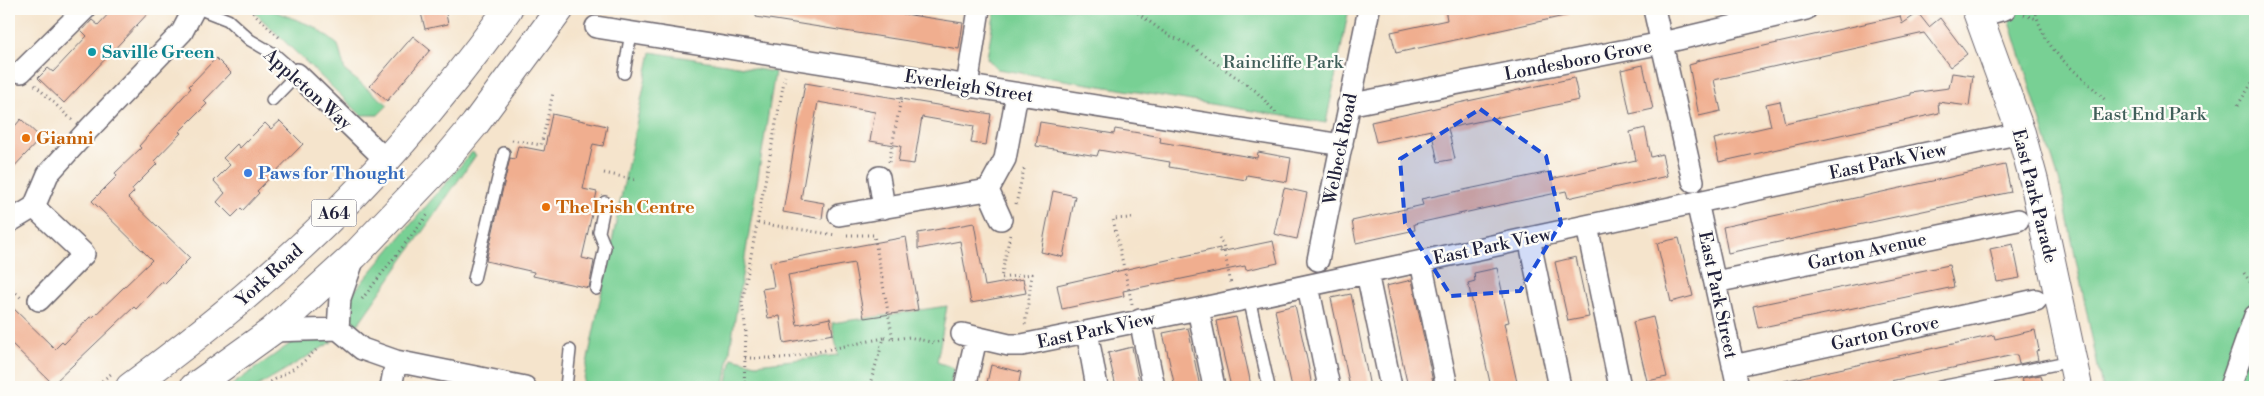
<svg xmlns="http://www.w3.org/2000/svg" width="2264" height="396" font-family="'Libre Bodoni',serif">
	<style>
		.green { fill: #78d094; stroke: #4d7968 }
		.building { fill: #f0ae8f }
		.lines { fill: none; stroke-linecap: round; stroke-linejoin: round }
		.lane-casing { stroke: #6c666e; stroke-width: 14 }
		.street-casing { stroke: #6c666e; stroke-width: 24 }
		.secondary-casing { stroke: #6c666e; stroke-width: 30 }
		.highway-casing { stroke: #6c666e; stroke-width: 30 }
		.path { stroke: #6c666e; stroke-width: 3; stroke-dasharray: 1 4; stroke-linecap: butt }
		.lane { stroke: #fff; stroke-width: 11 }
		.street { stroke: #fff; stroke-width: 21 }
		.secondary { stroke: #fff; stroke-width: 28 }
		.highway { stroke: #fff; stroke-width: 28 }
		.marked { fill: #1d4ed8; fill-opacity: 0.2; stroke: #1d4ed8; stroke-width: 4; stroke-dasharray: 10 6; stroke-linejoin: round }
		.culture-dot { fill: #0f9aa8; stroke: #fdfcf7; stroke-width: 2 }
		.food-dot { fill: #e8710a; stroke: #fdfcf7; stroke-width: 2 }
		.shop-dot { fill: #3f7fe0; stroke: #fdfcf7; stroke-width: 2 }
		.labels { text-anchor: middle; stroke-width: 4.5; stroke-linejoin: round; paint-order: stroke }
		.shield { fill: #fdfcf7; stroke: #646373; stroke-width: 1 }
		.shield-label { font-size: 16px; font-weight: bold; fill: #22223b }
		.culture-label { font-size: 18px; font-weight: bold; fill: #0d838f; stroke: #fdfcf7; text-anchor: start }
		.street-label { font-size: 18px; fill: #22223b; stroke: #fdfcf7 }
		.park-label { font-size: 18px; fill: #405f5a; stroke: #fdfcf7 }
		.food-label { font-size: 18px; font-weight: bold; fill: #c56008; stroke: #fdfcf7; text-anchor: start }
		.shop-label { font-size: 18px; font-weight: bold; fill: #366cbe; stroke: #fdfcf7; text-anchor: start }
	</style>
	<rect width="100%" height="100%" fill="#fdfcf7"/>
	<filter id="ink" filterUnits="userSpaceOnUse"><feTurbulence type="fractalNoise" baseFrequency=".02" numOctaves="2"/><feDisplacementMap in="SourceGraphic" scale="10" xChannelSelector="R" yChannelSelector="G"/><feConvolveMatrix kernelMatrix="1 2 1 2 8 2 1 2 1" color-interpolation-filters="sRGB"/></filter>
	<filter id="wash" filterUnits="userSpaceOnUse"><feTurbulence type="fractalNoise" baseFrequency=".0096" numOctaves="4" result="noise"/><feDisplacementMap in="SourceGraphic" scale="20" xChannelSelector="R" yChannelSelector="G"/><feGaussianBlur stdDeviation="1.12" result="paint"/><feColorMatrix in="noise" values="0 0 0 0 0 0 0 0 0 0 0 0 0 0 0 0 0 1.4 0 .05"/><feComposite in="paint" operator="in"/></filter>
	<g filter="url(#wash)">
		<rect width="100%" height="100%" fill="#f5e4cc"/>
		<path class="green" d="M251,9h18l46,18 23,18 7,26 43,34 -10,10h-17z
			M995,9h354l-23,114 -329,-54 -10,-11z
			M2006,9h249v378h-153l-41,-200z
			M651,52l124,20 -51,315h-98l-43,-4z
			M472,152l4,3 -120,172 -8,-16 4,-17z
			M947,306l-10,56 17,6 -4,19h-224l6,-29 24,6 82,-9 -6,-32z
			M327,338l5,4 -76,45h-27l65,-46z"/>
		<g id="blocks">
			<path class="building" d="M113,9h39l-88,94 -26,-25 10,-10 5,4 34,-36 -5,-5 10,-11 6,5z
				M420,9h25l3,15 -23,5z
				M757,9h114l92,14 -4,26 -203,-32z
				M1445,9h124v6l-173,38 -5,-21 56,-12z
				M1918,13l11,14 11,-9 27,36 -17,13 -26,-34 -210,47 7,31 -22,5 -10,-51 7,-2v-2l204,-45 2,8z
				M413,36l17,14 -43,51 -17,-15z
				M216,58l15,15 -27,28 3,3 -28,28 2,1 -27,28 3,3 -25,25 2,3 -6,6 62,60 -26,26 -2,-3 -26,28 -2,-2 -81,77 -44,-43v-37l46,45 7,-7 2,2 26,-27 2,1 60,-58 -60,-59 25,-25 -2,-3 26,-25 -2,-2 52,-58 -2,-2z
				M1643,65l10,44 -23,5 -9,-44z
				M1952,73l21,3 -4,30 -31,-4 1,11 -220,49 -5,-23 57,-13 -5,-22 14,-3 5,22 126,-28v-2l38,-5z
				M1574,78l5,22 -131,28 7,31 -17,3 -7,-32 -55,12 -5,-20z
				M805,83l186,31 -5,31 -15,-2 3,-17 -52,-9 -8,47 -16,-2 3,-16 -31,-5 5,-29 -57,-10 -17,97 23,4 -2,16 -39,-7z
				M552,114l55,12 -4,20 -10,-2 -10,45 14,3 -15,66 12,3 -5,27 -56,-12 1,-4 -48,-11 24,-103 5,1 3,-13 26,5z
				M21,119l20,19 -32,34v-39z
				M280,121l23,23 -46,47 2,2 -16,17 -2,-2 -9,9 -15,-15 8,-9 -11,-12 16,-16 -7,-7 14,-14 3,4 25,-25 6,6z
				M1040,122l74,12 1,-5 30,5 16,3 -1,5 97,16 1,-6 33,6 -4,24 -40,-7 -1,5 -77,-13 1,-5 -71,-12 -2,6 -61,-10z
				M1645,128l6,29 11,-3 5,22 -99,22 -2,-7 -71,15 -81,18 1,6 -59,13 -4,-22 71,-16 -2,-6 128,-27 2,7 85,-19 -6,-28z
				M2005,165l6,27 -283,61 -5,-26z
				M1284,188l23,5 -10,46 -23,-5z
				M1053,191l22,5 -12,61 -22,-5z
				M974,223l11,63 38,-7 3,14 -55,10 -11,-62 -42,8v-16z
				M906,237l12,73 -54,8 -10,-55 -66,12 9,50 33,-7 3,16 -49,9 -4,-27 -12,2 -4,-20 -2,-9 12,-2 -4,-25z
				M1679,238l14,58 -22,6 -14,-59z
				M1273,241l5,22 -32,7 -1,-4 -122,25 1,5 -62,13 -5,-24 163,-37v4z
				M2013,244l7,34 -23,4 -7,-33z
				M1576,257l13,60 -21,4 -13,-59z
				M1949,265l5,22 -196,41 -5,-22z
				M1497,268l12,54 -5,1 14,64h-27l-23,-104 7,-2 -1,-8z
				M1412,280l22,107h-26l-22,-101z
				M1351,294l6,29 13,64h-20l-19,-89z
				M1295,305l13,59 4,23h-20l-17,-77z
				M1236,317l13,58 2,12h-20l-12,-51 -3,-15z
				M1653,317l14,60 -20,4 -14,-59z
				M1188,328l12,59h-25l-12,-54z
				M2035,330l4,20 -3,1 2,9 -19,4 -2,-9h-3l-152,32h-77l-1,-6 210,-46 1,4z
				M1132,347l8,40h-24l-8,-34z
				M991,365l30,7 -3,15h-32z
				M2041,375l3,12h-20l-2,-9z"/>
		</g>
	</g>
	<g filter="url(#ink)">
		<use href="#blocks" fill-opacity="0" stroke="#6c666e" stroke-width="1"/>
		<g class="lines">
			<g class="lane-casing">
				<path id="lane" d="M200,9l28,11 22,20 24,14 23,20 -25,26
					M624,73l7,-40
					M474,279l30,-126
					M596,289l9,-42 -6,-15 6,-30
					M1249,298l20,89
					M566,387l4,-37
					M1940,387l132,-26"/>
			</g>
			<g class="street-casing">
				<path id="street" d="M1654,9l39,172
					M1980,16l25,-7
					M596,27l746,118
					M21,72l64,-63
					M297,74l89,86
					M967,86l12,-77
					M1348,105l314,-62 144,-34
					M879,177l5,31
					M988,190l13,29
					M1697,202l41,185
					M34,207l50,47 -45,46
					M839,215l149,-25 17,-31 12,-65
					M9,222l25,-15 14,-33 38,-42 96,-100 12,-23
					M1587,226l33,161
					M1529,238l31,149
					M1318,260l51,-251
					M1421,262l26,125
					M1367,273l24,114
					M1715,282l303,-62
					M1308,286l21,101
					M1198,309l16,78
					M1140,320l14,67
					M338,329l2,-31 15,-43
					M272,331l66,-2 24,20 34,12 129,26
					M1087,332l10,55
					M962,334l47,11h13l176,-36 823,-176
					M1733,366l303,-66
					M391,387l5,-26
					M965,387l11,-48
					M2230,387l25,-71"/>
			</g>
			<g class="secondary-casing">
				<path id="secondary" d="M1976,9l45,124 13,48 44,206"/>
			</g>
			<g class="highway-casing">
				<path id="highway" d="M130,387c43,-32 86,-65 127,-101 95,-81 179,-177 251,-277
					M194,387l78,-56 83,-76 85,-89 35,-42 85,-115"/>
			</g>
			<path class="path" d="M249,9l32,30
				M1135,9l4,5 26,19 28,14 63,44 22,24
				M2035,9c10,47 41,59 71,92
				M2185,9l3,2 13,-2
				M9,11l12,-2
				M2024,15l13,4
				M35,85l37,35
				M2238,105l17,-27
				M512,140l29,5 12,-52
				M889,162l13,-68
				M604,173l33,7
				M1016,204l8,-35
				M2253,212l2,-8
				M758,223l78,12
				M847,235h27l19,104 -9,-1 -15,49
				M1010,235l-9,43 31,-4 -7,52
				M1219,238l4,7 8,39
				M2244,273l11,16
				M9,286l12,12
				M362,299l67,-86
				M1132,304l-19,-85 20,-1
				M893,339l16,-2 26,6 10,-3
				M745,358h42l97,-20
				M94,387l17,-13
				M262,387l39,-23 15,-14
				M744,387l2,-55 -4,-29 43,-227"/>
			<use href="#lane" class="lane"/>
			<use href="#street" class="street"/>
			<use href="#secondary" class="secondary"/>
			<use href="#highway" class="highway"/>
		</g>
	</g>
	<path class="marked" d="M1480,109l66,47 15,67 -41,68 -69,5 -46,-73 -5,-64z"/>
	<circle class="culture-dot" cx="92" cy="52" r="5"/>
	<g class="food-dot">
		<circle cx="26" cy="138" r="5"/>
		<circle cx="546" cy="207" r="5"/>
	</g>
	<circle class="shop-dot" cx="248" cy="173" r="5"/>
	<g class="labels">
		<rect class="shield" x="311.5" y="199.5" width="45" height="27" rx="4"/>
		<g class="shield-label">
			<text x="334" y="219">A64</text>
		</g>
		<g class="culture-label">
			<text x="102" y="58">Saville Green</text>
		</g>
		<g class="street-label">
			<text transform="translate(1578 60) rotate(-11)" y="6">Londesboro Grove</text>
			<text transform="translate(969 86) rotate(9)" y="6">Everleigh Street</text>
			<text transform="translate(308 89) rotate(42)" y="6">Appleton Way</text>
			<text transform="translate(1340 149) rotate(-79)" y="6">Welbeck Road</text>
			<text transform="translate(1888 161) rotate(-12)" y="6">East Park View</text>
			<text transform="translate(2035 196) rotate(76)" y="6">East Park Parade</text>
			<text transform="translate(1492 246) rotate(-12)" y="6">East Park View</text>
			<text transform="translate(1867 251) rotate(-12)" y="6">Garton Avenue</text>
			<text transform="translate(269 275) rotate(-42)" y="6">York Road</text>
			<text transform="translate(1718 295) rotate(78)" y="6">East Park Street</text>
			<text transform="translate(1096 330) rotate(-12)" y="6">East Park View</text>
			<text transform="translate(1885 333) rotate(-12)" y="6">Garton Grove</text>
		</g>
		<g class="park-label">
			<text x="1283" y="68">Raincliffe Park</text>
			<text x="2149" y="120">East End Park</text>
		</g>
		<g class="food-label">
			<text x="36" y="144">Gianni</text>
			<text x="556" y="213">The Irish Centre</text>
		</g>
		<g class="shop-label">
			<text x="258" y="179">Paws for Thought</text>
		</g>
	</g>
	<rect width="2264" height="396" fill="none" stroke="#fdfcf7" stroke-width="30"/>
</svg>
